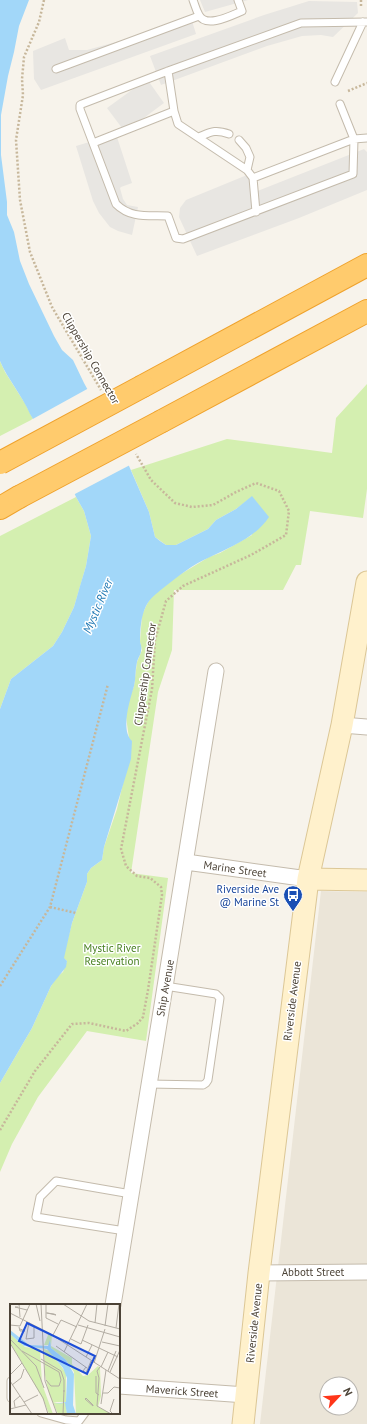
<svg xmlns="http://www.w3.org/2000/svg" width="367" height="1424" font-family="'PT Sans',sans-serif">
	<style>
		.residential { fill: #ebe5d8; fill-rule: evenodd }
		.green { fill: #d4efb0 }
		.parking { fill: #e8e6e2 }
		.water { fill: #a2d7f9 }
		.pier { fill: #f7f3eb }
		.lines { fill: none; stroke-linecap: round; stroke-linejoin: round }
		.lane-casing { stroke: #c4bbac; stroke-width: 9 }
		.street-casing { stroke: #c4bbac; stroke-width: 17 }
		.secondary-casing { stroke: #dcc796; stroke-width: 23 }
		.highway-casing { stroke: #efa22c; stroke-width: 24 }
		.path { stroke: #c7b79b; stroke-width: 2.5; stroke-dasharray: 2 2; stroke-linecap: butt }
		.lane { stroke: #fff; stroke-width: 7 }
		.street { stroke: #fff; stroke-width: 15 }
		.secondary { stroke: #fff1cc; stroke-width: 21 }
		.highway { stroke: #ffcb6d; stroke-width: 22 }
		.highway-bridge-casing { stroke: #efa22c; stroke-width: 24; stroke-linecap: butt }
		.highway-bridge { stroke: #ffcb6d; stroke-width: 22 }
		.labels { text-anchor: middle; stroke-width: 3; stroke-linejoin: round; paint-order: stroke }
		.street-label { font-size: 11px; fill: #4c4337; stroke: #fff }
		.transit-label { font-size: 11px; fill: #164399; stroke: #fff; text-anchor: end }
		.park-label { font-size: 11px; fill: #488021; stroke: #fff }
		.water-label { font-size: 12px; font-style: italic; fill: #2079b4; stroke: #fff }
		.inset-road { fill: none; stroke: #b3ada3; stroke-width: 1 }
		.view { fill: #1d4ed8; fill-opacity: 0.15; stroke: #1d4ed8; stroke-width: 2 }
		.inset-edge { fill: none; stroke: #4c4337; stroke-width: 2 }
	</style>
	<rect width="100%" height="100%" fill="#f7f3eb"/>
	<path class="residential" d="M321,891l46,1v532h-107zM327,1384h24v24h-24z"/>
	<path class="green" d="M0,361l5,11 21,33 7,14 -33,17z
		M367,384v105l-4,29 -53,-7 -9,54h-5l-13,25h-109l-2,60 -14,42 -27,181 37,5 -22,163 -59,-10 -49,66 -26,47 -12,28v-89l32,-55 19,-42 6,-9 6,-5 4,-11 -4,-3 9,-35 15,-41v-8l4,-6 11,-8 2,-13 13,-38 7,-30 5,-41 -3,-21 3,-18 5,-13 3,-24 5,-12 -2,-8 2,-27 5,-11 5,-8 24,-19 33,-20 11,-4 32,-18v-38l-16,12 -20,11 -8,9 -32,16h-10l-11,-8 -6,-25 -18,-42 96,-31 105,14 4,-35z
		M76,497l8,14 7,25 -5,30 -12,41 -12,25 -9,14 -42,33 -11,30v-173z"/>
	<path class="parking" d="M200,0h48l-43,12z
		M309,1l48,1 1,11 -25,24 -12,-2 -19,1 -35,10 -106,39 -11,-29 114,-41z
		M192,21l4,13 -155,56 -7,-11 -1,-28 32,-13 4,12h18z
		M147,79l17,24 -39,29 -18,-24z
		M116,134l16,49 -11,4 -1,1 3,11 4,6 11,2 -6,28 -14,-4 -8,-4 -11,-14 -6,-12 -17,-55z
		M364,149l3,3v38l-68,28 -102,38 -18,-39 1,-9 6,-8 61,-25 1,1 7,16z"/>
	<path class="water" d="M0,0h29l-10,26 -5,26 -6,24 -7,39v40l6,47v13l7,17 6,29 9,23 25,52 8,14 11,10 11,23 42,76 23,53 6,25 5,4 6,4h10l32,-16 8,-9 20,-11 16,-13 17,21c-13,20 -38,30 -59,40 -17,7 -33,20 -48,32 -6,5 -12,9 -16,17 -5,10 -6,24 -6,36 1,3 2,6 1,9 0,3 -3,7 -4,11 -2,8 -1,16 -3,24 -4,14 -14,44 -2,55l-1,18 -27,88 -2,13 -11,8 -4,6v8l-15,41 -8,35 3,3 -1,6 -15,19 -19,42 -32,55v-374l11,-30 42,-33 9,-14 12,-25 6,-21 6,-20 5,-30 -7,-25 -8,-14 -8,-19 -38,-64c-8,-19 -22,-34 -30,-53z"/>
	<path class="pier" d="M89,388l16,27 4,12 13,18 8,20 -57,30 -13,-27 -29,-48z"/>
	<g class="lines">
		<g class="lane-casing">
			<path id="lane" d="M193,0c2,5 3,10 6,15 7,14 33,0 43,-4l-4,-11
				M56,69l143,-53
				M168,71l6,40 4,13 69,46 6,8 101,-39 13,-1
				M335,82l28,-60
				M340,104l14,35 -1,35 -170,65 -7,-1 -8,-22c-19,-1 -37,3 -52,-12l-36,-95v-4l2,-1 86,-33 133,-48 66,-1
				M199,137c12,-5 16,-8 30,-3
				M239,140l7,8 4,9 -3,13
				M93,143l81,-32
				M253,178l3,34
				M149,1084l54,1 3,-2 2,-3 12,-82 -4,-4 -51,-8
				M125,1231l-89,-14 4,-20 16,-16 75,13
				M11,1381v17
				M41,1413l25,7 13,1 6,-8"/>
		</g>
		<g class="street-casing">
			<path id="street" d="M342,725l25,2
				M186,862l122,17
				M259,1273l108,-1
				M113,1305c34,-211 70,-423 103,-634
				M119,1386l127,9"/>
		</g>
		<g class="secondary-casing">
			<path id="secondary" d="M308,879l59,1
				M243,1424l16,-151 49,-394 34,-154 25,-143"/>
		</g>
		<g class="highway-casing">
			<path id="highway" d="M143,386l224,-121
				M162,421l205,-110
				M0,508l19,-11"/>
		</g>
		<path class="path" d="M44,0l-5,22 -15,35 -2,22 1,16 -7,45 4,60 10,52 22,55 49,83
			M361,0v6
			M348,91l19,-8
			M50,907l26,6
			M0,986l50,-79 58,-223
			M0,1130l35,-59 37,-47 17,-1 37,8 12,-8 5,-6 5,-27 14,-95 -1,-8 -11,-9 -13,-2 -11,-10 -5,-17 31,-160 3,-49 11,-39 17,-15 68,-31 35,-20 3,-24 -10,-20 -23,-8 -20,9 -23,13 -21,2 -17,-4 -24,-23 -15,-26"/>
		<use href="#lane" class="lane"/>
		<use href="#street" class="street"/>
		<use href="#secondary" class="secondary"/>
		<use href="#highway" class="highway"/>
		<g class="highway-bridge-casing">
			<path id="highway-bridge" d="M0,463l143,-77
				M19,497l143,-76"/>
		</g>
		<use href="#highway-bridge" class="highway-bridge"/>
	</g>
	<defs>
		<g id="bus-pin" transform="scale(1)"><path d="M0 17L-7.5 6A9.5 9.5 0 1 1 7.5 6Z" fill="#1a4fb4" stroke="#fff"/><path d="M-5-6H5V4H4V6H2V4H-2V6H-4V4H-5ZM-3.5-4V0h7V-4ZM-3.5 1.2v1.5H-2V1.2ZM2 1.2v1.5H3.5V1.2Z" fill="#fff"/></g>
	</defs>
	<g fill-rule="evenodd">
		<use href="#bus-pin" x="293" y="895"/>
	</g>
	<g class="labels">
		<g class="street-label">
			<text transform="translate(91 358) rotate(60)" y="4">Clippership Connector</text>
			<text transform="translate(145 674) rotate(-82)" y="4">Clippership Connector</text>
			<text transform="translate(235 869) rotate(8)" y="4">Marine Street</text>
			<text transform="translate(165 988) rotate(-80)" y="4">Ship Avenue</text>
			<text transform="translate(292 1001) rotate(-83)" y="4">Riverside Avenue</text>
			<text x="313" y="1276">Abbott Street</text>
			<text transform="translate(254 1323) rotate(-84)" y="4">Riverside Avenue</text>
			<text transform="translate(182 1391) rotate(4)" y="4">Maverick Street</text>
		</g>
		<g class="transit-label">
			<text x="279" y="893">Riverside Ave<tspan x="279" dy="13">@ Marine St</tspan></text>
		</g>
		<g class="park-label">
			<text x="112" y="952">Mystic River<tspan x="112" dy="13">Reservation</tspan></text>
		</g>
		<g class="water-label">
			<text transform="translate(98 606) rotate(-67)" y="4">Mystic River</text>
		</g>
	</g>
	<g transform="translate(10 1304)">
		<rect width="110" height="110" fill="#f7f3eb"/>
		<path d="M35,27l7,4 -1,11 21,12v6l11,12 5,-1 10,-9 2,2 1,28 -3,11 14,7h-36l-2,-42 -8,-12 -15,-12 -1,-7 -1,4h-5l4,-10zM0,30l15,13 15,2 2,35 11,30h-4l-5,-13 -34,-59zM34,45l6,2 16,22v29h-9l-4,1h13l1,11h-9l-9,-20 -4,-19z" fill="#d4efb0"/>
		<path d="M0,26l19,15 19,1 2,-6 1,8 15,12 8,14 -1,31 3,9h-9l-2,-11 -11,1 12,-2 1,-24 -4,-10 -16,-19 -23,-3 -14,-12z" fill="#a2d7f9"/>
		<path class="inset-road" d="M9,0l1,13M26,0l4,17M31,0l4,77 12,33M36,0v14l12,6M53,0l26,17 31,8M8,3h-3l12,3M0,9l39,20 71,46M36,9h1l7,1 2,1 -9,-2M19,18l-3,17 8,-1v-11M85,19l2,-19M0,21l10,1 10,-22M68,21l42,12M95,22l3,-22M9,23l1,4h5l-5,-2M106,24l3,-24M43,31l8,-15 16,7M0,35l26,27 8,22M61,35l10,5 7,-19M72,36l36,17M92,38l18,4M0,39l33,55 5,16M46,42l31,22M12,47l37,21 2,8 -2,6h-8l-5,-6M54,48l23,-48M76,53l6,-12M31,55l20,12 3,9v12M84,59l11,-34M76,63l-3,4 3,2 5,-12M90,63l-3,4 2,7 -2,28 14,8M91,63l7,-15M98,67l8,-20M100,68l10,-22M0,71l12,-12M86,72v17l3,2M0,77l22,33M2,81l9,-7 3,-9M93,89h5l6,-6 6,1M76,94l7,7v1l-8,-7zM14,98l14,-7M91,100l5,-34M5,103l-1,-6 6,-5M0,105l16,-4M53,110l1,-24M103,110l-3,-3 4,-12"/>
		<path class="view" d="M17,19l68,33 -8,18 -68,-33z"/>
		<rect width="110" height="110" class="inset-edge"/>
	</g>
	<g transform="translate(339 1396) rotate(64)"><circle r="19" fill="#ffffff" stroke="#b7b4af"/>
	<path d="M0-3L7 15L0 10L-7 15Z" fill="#ff3619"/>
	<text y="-6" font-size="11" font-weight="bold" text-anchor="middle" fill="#4c4337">N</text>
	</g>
</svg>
